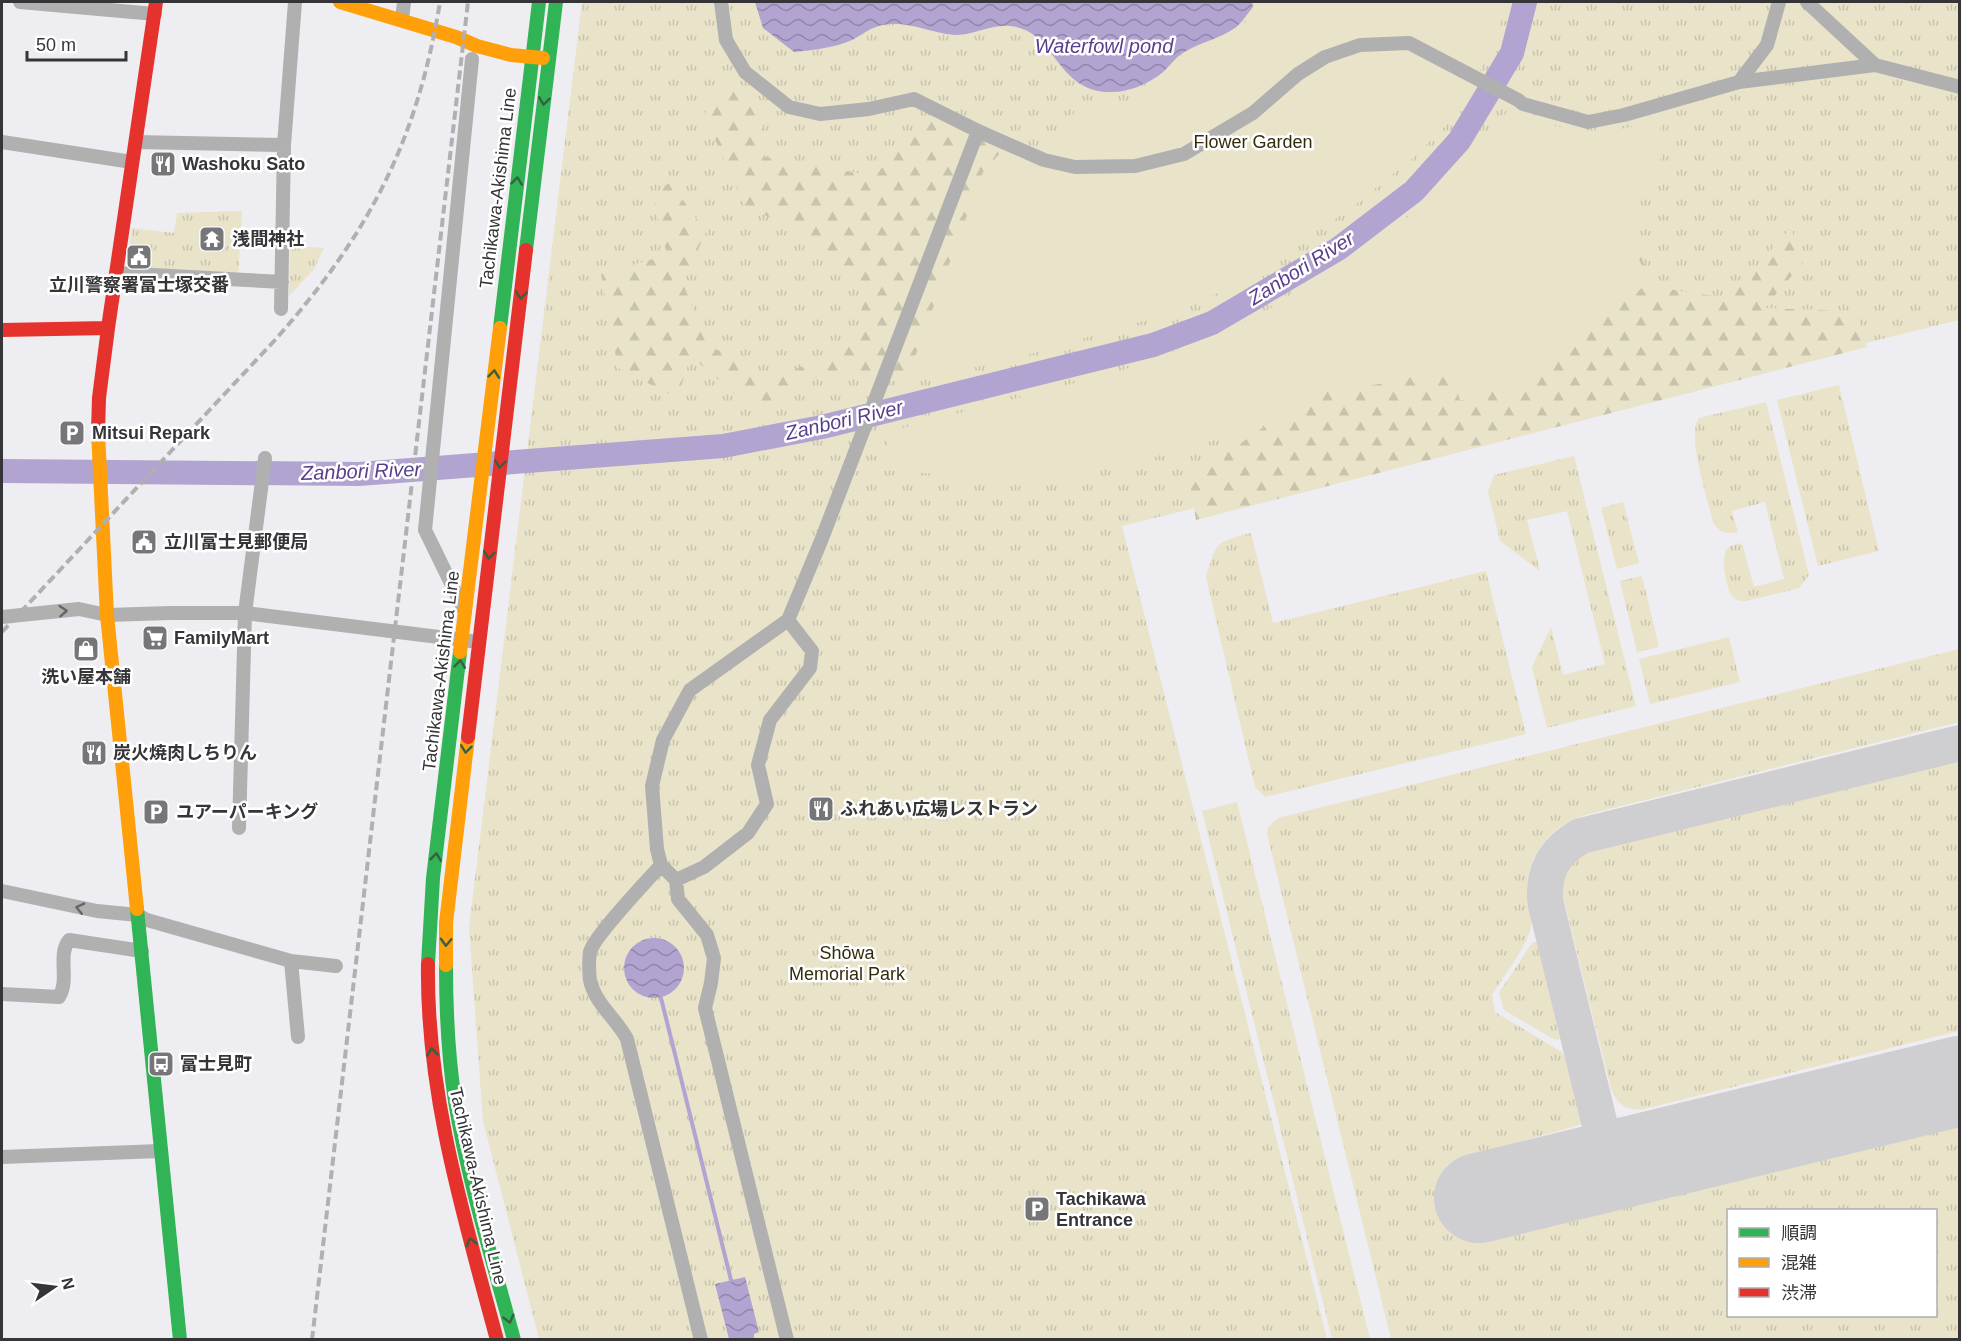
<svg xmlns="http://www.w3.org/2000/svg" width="1961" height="1341" font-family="Arial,'Noto Sans JP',sans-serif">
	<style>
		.grass { fill: url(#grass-tufts); fill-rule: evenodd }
		.forest { fill: url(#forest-firs) }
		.garden { fill: #e9e3c9 }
		.water { fill: url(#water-waves) }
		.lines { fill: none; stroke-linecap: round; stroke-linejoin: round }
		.stream { stroke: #b1a4d1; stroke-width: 4 }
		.river { stroke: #b1a4d1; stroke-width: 24 }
		.taxiway { stroke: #cfced1; stroke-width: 36 }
		.runway { stroke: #cfced1; stroke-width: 90 }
		.street { stroke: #b0b0b0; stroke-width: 14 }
		.fast { stroke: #30b455; stroke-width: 14 }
		.slow { stroke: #ff9f0a; stroke-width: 14 }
		.jam { stroke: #e5322d; stroke-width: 14 }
		.rail { stroke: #b0afb1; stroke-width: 4; stroke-dasharray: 9 4.5; stroke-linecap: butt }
		.oneway { stroke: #336142 }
		.oneway2 { stroke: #666667 }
		.labels { text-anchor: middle; stroke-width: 5; stroke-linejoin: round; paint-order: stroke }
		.park-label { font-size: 18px; fill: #332c0c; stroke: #fff }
		.poi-label { font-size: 18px; font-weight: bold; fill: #353437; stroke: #fff; text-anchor: start }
		.street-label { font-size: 18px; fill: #353437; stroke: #fff }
		.water-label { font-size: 20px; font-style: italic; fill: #593f8b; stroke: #fff }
	</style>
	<defs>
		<pattern id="grass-tufts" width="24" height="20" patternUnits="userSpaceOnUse" patternTransform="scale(1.5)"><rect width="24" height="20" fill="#e9e3c9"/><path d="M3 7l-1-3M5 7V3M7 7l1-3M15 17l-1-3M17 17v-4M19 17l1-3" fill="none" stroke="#c8c3ad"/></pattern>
		<pattern id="forest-firs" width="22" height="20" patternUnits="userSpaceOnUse" patternTransform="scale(1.5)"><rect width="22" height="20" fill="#e9e3c9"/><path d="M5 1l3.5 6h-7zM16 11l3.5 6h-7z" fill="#c8c3ad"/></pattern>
		<pattern id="water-waves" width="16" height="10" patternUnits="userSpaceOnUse" patternTransform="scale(1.5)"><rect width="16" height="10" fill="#b1a4d1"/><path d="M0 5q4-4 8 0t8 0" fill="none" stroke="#9186aa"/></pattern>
	</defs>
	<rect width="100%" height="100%" fill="#eeedf1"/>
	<path class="grass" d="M582,2h1377v318l-837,206 205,813h-788l-56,-218 -14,-193z
		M242,211l-4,66 -111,-10 5,-39 42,5 3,-20z
		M290,246l34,2 -10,21 -25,27z
		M1839,385l40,166 -61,15 -41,-166z
		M1766,402l43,173 -10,13 -53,13c-5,0 -9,0 -13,-4 -7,-8 -14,-42 -4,-50 3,-2 9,-3 13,-4l12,44 30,-8 -19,-77 -33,9 6,21c-11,3 -19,0 -25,-10 -5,-22 -27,-87 -14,-104z
		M1574,456l62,250 -89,22 -15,-61 19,-40 12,48 42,-11 -38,-153 -40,9 13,51 -40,-30 -12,-50 6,-16z
		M1623,502l16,61 -22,6 -16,-61z
		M1251,533l22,90 213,-52 40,163 -261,63 -10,-10 -49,-210c11,-35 9,-35 45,-44z
		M1642,576l17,71 -22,5 -17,-71z
		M1729,637l11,45 -90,22 -11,-45z
		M1959,649v73l-374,93c-32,10 -59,39 -58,75 1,12 6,25 4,37 -3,18 -29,51 -39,68l3,17 67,40 4,6 17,66 -114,32 20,83 470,-115v215h-568l-124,-505 1,-7 10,-9zM1728,1210h208v106h-208z
		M1959,758v273l-319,79c-17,-2 -22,-5 -29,-21l-49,-197c2,-25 10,-35 34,-45z
		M1237,802l133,537h-38l-130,-528z
		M1537,942l2,4 21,93 -5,1 -51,-30 -5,-17 33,-50z"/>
	<path class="forest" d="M722,84l40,17 3,56 110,19 50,-59 171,66 -179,189 -108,6 -42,25 -32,-9 -44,-38 -14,42 -59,-30 -17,-94 66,-19 -14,-59 17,-14 36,50 -23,51 23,61 67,35 82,-36 10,-51 -52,-52 -69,-36 -40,-89z
		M1619,206l35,81 74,11 63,-70 12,35 -39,45 91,3 12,36 -671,173 -7,-40 83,-59 80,-131z"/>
	<path class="garden" d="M1256,2h250l-9,36 -39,75 -44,44 -68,55 -125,80 -58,23 -129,38 -129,31 78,-212 17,-19 35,8 41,-51h27l33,-4 50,-52 26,-13 20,-7 20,-18z
		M1507,112l53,15 42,6 58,-12 1,37 -17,33 -10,32 -2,19 17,41 -28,20 -67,60 -30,20 -64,18 -9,-37 -51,17 -84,12 -12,22 -55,12 -24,10 -96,27 -104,22 -72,-11 -74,-5 12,-39 226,-59 102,-37 85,-44 101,-71z"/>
	<path class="water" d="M755,2h497l1,5c-6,7 -11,16 -18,21 -16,11 -37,15 -54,26 -8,6 -14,16 -23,22 -13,9 -30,16 -46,16 -57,1 -55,-62 -102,-66 -19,-2 -35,9 -54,9 -27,-1 -53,-18 -80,-8 -9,3 -16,9 -24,13 -18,8 -39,10 -58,12l-31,-24z
		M624 968a30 30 0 1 1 60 0a30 30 0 1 1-60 0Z
		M745,1277l14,55 -5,2v5h-25l-14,-55z"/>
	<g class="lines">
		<path class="stream" d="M661,998l70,282"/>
		<path class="river" d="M2,471l357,3 364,-28 99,-19 331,-82 59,-22 126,-74 76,-58 45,-50 53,-88 13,-51"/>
		<path class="taxiway" d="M1610,1166l-64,-261c-5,-32 8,-54 35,-69l379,-93"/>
		<path class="runway" d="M1479,1198l481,-117"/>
		<path class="street" d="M20,2l135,12
			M721,2l5,38 19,32 44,35 31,7 49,-5 45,-10 64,32 66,29 31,7 60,-1 49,-12 69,-41 45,-39 27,-17 35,-12 49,-2 109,57 5,4 65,18 36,-7 115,-33 136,-17 85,22
			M1807,2l68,63
			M402,20l2,-18
			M1739,82l28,-37 12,-43
			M2,142l130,20
			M136,142l148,3
			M116,273l166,9
			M281,309l3,-164 11,-143
			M465,612l-40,-82 47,-471
			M2,617l77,-8 28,6 63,-2h75l226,28
			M239,828l6,-215 20,-155
			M661,865c-14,16 -67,71 -71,87 -1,7 -1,21 0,28 5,24 26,38 37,59l74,301
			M676,880l-15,-15 -4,-16 -5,-63 11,-46 27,-50 98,-70
			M2,891l95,20 41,4 9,5 144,41 45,5
			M291,961l7,76
			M2,994l57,3c11,-17 -2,-42 10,-57l73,11
			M2,1157l158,-6
			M787,1340l-82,-332 6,-25 3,-25 -7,-23 -29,-36 -2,-19 28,-13 44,-34 19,-29 -9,-39 12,-45 40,-52 2,-17 -24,-31 33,-79 157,-410"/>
		<path class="fast" d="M526,250l30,-248
			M500,328l39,-326
			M137,909l43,431
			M428,964l5,-86 27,-226
			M446,965c0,45 2,91 9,136 13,81 38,160 59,239"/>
		<path class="slow" d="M340,2l116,35 21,9 34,9 32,3
			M98,432l9,183 30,294
			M460,652l40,-324
			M446,965v-42l22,-186"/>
		<path class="jam" d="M2,330l106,-2
			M98,432l1,-34 9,-70 48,-326
			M468,737l58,-487
			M428,964c-2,129 36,253 69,376"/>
		<path class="rail" d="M2,632l273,-292c94,-106 142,-198 165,-338
			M312,1340l156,-1338"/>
	</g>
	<defs><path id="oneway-chevron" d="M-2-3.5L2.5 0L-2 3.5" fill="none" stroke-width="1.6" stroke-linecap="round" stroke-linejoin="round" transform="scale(1.5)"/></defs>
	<g class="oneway">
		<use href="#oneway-chevron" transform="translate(544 101) rotate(97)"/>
		<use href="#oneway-chevron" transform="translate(517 181) rotate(-84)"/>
		<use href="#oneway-chevron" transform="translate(521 295) rotate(97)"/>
		<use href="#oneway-chevron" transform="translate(494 374) rotate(-83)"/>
		<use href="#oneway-chevron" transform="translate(500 464) rotate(97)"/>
		<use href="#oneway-chevron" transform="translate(489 555) rotate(97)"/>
		<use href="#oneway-chevron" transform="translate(460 664) rotate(-83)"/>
		<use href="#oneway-chevron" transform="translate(466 749) rotate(97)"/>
		<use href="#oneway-chevron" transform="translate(436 857) rotate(-83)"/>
		<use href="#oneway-chevron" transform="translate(446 942) rotate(92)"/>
		<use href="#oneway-chevron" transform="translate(432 1052) rotate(-96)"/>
		<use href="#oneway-chevron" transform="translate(471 1242) rotate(-105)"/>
		<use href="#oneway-chevron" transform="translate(509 1319) rotate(75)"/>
	</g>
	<g class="oneway2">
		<use href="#oneway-chevron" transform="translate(63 611) rotate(-4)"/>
		<use href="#oneway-chevron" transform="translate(80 908) rotate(-167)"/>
	</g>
	<defs>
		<g id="restaurant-square" transform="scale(1.35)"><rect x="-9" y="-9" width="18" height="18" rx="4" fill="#767578" stroke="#fff"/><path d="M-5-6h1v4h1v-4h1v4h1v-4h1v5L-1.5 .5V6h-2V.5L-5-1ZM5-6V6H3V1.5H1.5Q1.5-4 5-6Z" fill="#fff"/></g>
		<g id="temple-square" transform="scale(1.35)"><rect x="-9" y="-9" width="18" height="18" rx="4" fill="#767578" stroke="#fff"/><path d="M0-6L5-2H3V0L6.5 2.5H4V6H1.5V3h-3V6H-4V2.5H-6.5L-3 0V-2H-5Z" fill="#fff"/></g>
		<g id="civic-square" transform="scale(1.35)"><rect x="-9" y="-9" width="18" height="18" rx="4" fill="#767578" stroke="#fff"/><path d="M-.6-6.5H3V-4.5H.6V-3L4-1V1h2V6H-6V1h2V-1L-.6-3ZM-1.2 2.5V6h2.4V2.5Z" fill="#fff"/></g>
		<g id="parking-square" transform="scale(1.35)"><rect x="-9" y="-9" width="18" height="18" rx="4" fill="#767578" stroke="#fff"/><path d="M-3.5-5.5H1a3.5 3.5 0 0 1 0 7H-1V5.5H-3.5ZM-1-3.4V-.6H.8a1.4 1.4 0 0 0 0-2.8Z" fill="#fff"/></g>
		<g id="supermarket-square" transform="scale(1.35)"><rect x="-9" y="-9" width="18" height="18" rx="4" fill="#767578" stroke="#fff"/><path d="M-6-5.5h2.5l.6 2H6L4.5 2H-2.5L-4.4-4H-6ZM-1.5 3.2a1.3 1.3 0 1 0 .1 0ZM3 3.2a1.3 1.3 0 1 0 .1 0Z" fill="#fff"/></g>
		<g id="shop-square" transform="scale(1.35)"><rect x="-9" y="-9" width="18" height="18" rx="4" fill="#767578" stroke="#fff"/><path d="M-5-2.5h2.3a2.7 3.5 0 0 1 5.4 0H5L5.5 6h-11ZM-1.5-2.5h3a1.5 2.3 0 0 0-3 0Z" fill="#fff"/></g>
		<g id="bus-square" transform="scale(1.35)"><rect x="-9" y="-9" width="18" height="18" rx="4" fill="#767578" stroke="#fff"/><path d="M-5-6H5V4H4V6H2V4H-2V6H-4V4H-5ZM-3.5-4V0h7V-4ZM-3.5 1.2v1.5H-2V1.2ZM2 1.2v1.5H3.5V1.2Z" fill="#fff"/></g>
	</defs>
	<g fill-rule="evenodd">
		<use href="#restaurant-square" x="163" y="164"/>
		<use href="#temple-square" x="212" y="239"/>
		<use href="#civic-square" x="139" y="257"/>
		<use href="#parking-square" x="72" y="433"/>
		<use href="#civic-square" x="144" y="542"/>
		<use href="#supermarket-square" x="155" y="638"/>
		<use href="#shop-square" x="86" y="649"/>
		<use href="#restaurant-square" x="94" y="753"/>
		<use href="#restaurant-square" x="821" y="809"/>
		<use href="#parking-square" x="156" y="812"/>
		<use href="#bus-square" x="161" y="1064"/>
		<use href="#parking-square" x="1037" y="1209"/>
	</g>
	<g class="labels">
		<g class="park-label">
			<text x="1253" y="148">Flower Garden</text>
			<text x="847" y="959">Shōwa<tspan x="847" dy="21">Memorial Park</tspan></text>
		</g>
		<g class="poi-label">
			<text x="182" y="170">Washoku Sato</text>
			<text x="232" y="245">浅間神社</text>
			<text x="139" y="291" text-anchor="middle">立川警察署富士塚交番</text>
			<text x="92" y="439">Mitsui Repark</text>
			<text x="164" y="548">立川富士見郵便局</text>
			<text x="174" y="644">FamilyMart</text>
			<text x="86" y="683" text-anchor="middle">洗い屋本舗</text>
			<text x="113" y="759">炭火焼肉しちりん</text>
			<text x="840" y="815">ふれあい広場レストラン</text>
			<text x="176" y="818">ユアーパーキング</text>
			<text x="180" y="1070">富士見町</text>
			<text x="1056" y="1205">Tachikawa<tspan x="1056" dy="21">Entrance</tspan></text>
		</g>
		<g class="street-label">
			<text transform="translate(498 188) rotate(-83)" y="6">Tachikawa-Akishima Line</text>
			<text transform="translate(441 671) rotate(-83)" y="6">Tachikawa-Akishima Line</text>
			<text transform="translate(478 1186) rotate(77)" y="6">Tachikawa-Akishima Line</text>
		</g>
		<g class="water-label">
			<text x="1104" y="53">Waterfowl pond</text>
			<text transform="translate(1301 268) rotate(-32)" y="7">Zanbori River</text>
			<text transform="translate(844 420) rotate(-13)" y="7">Zanbori River</text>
			<text transform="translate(361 471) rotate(-2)" y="7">Zanbori River</text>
		</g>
	</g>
	<rect width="1961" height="1341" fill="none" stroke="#353437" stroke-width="6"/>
	<rect x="1727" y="1209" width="210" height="108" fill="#ffffff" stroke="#aeaeaf" stroke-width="1.5"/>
	<rect x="1739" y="1228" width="30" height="9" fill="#30b455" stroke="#aeaeaf" stroke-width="1.5"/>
	<text x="1781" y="1239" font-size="18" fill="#353437">順調</text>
	<rect x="1739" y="1258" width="30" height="9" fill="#ff9f0a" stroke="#aeaeaf" stroke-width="1.5"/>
	<text x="1781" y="1269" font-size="18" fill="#353437">混雑</text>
	<rect x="1739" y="1288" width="30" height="9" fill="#e5322d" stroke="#aeaeaf" stroke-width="1.5"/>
	<text x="1781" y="1299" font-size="18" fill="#353437">渋滞</text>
	<g transform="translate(54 1287) rotate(76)" stroke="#ffffff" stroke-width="4.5" paint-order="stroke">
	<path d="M0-4.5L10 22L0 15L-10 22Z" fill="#353437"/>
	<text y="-9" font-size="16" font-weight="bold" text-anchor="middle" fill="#353437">N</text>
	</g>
	<path d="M27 51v9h99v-9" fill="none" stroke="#353437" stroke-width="3"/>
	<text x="36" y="51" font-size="18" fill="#353437" stroke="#ffffff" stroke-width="4.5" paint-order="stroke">50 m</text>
</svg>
